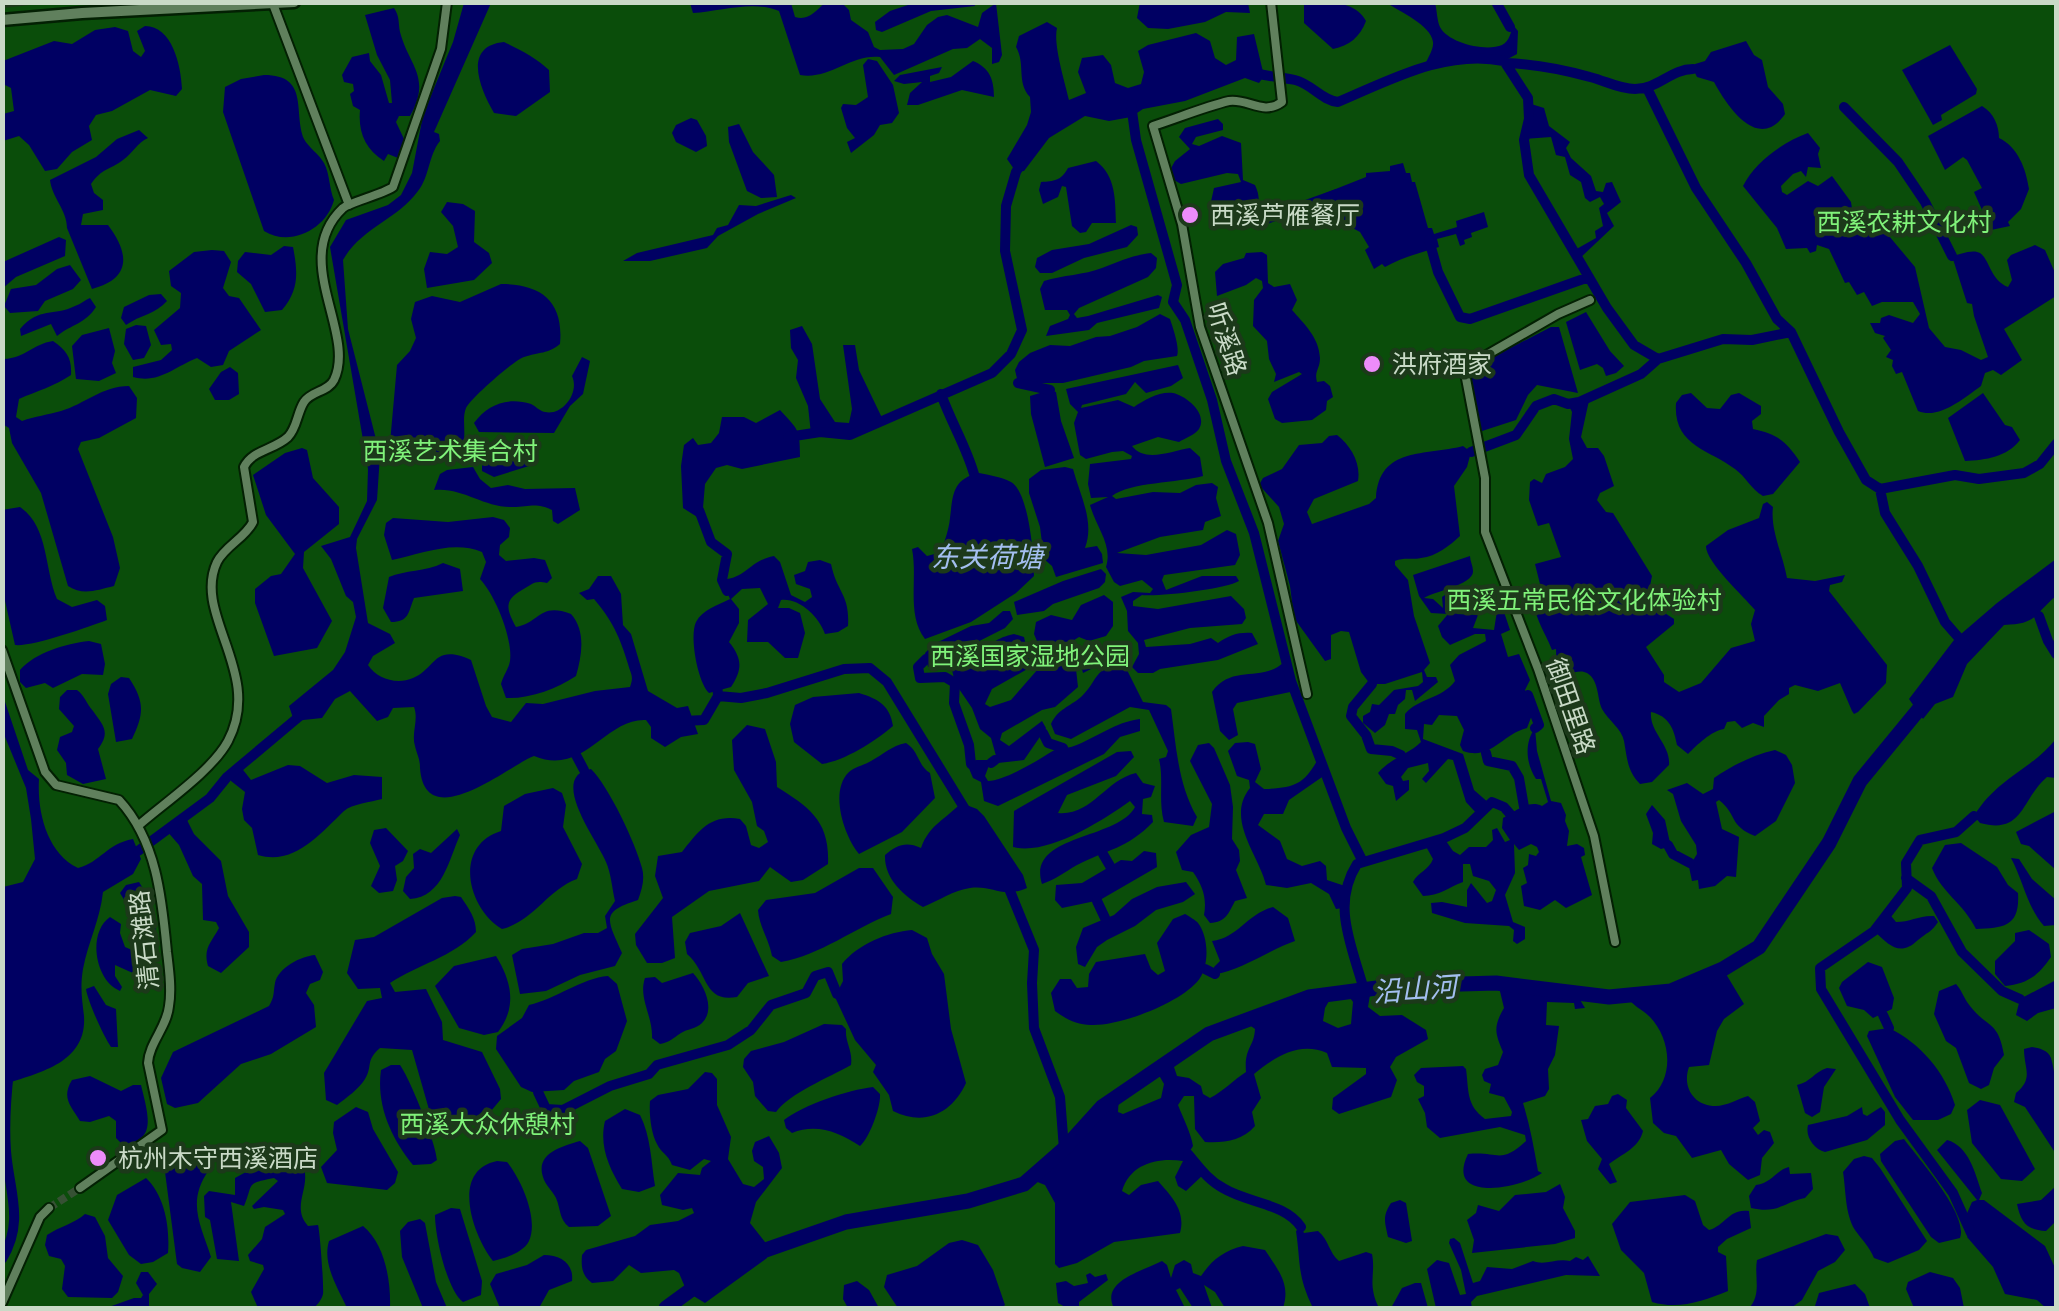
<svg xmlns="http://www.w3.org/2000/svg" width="2059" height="1311" font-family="Rubik,'Noto Sans SC',sans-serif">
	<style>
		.green { fill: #0a4d0a }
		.water { fill: #000063 }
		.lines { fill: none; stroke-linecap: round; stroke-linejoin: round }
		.canal { stroke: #000063; stroke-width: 10 }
		.river { stroke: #000063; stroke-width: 15 }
		.minor-tunnel { stroke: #365134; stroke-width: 8; stroke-dasharray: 8 4; stroke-linecap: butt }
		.minor-casing { stroke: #032003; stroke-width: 12 }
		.tertiary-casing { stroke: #032003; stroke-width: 15 }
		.minor { stroke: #60805d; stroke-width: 8 }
		.tertiary { stroke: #60805d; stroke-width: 10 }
		.poi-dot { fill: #ed8cfa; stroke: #1c391a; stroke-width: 4 }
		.labels { text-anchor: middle; stroke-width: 9; stroke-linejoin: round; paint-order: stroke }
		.poi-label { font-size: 25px; fill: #c9dac7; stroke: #1c391a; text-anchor: start }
		.park-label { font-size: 25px; fill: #80f27a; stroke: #1c391a }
		.street-label { font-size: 25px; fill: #c9dac7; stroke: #1c391a }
		.water-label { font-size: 28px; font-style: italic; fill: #a4bff0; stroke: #1c391a }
	</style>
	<rect width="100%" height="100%" fill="#1c391a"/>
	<path class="green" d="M58,2l1998,1v1305h-2053v-1300z"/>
	<path class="water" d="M1140,2l108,1 2,10 -24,-1 -21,10 -37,7 -20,-1 -11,-10z
		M464,3h27l-57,129 5,2 1,7c-12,15 -10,35 -22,50 -20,28 -57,37 -75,69l5,69 32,126 -3,45 -20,39 -1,9 12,75 22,11 5,9 -22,13 -5,9c9,14 29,20 45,13 23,-9 20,-35 58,-18l15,46 6,11 19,5 15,-19 17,1 52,-13 35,-4c4,-11 1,-12 -2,-23 -8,-27 -16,-44 -34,-65l-7,1 -8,-7 10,-4 9,-13h13l10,18 2,31 8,9 17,57 29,17 11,-2 10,28 -17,3 -16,10 -14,-9v-11l-5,-7c-41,-2 -62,57 -112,36 -23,8 -109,81 -114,12 0,-10 -3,-13 -5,-22 -4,-13 4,-26 -1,-39l-21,1 -5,9 -11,4 -27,-30 -15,8 -13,19 -28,3 -5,-15 44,-36 12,-18 11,-35 -3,-15 -7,-6 -15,-37 -10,-13 29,-9 17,-36 1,-32 -38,-222 16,-27 42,-15 13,-10 11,-22 11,-58 30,-73z
		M690,3h101l4,14c14,4 20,-6 30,-14h17l7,7 2,10 17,12 6,15 6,3 23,-1 11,-5 13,-19 11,-8 9,-2 31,12 4,-14 14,-10 6,52 -3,7 -7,2v-16l-12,-9 -13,9 -14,1 -59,26 -14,-18c-30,-3 -50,23 -80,18l-21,-64c-25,-11 -58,0 -86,2z
		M914,3h60l1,3 -44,5 -49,21 -6,-2 -1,-8 15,-11z
		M1304,3c21,-2 51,-3 62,18 -6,16 -17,25 -33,28l-29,-26z
		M1387,3h48c2,7 2,18 5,24 8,16 46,25 62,18 8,-4 9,-14 11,-20l5,6 -1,23 -13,7 -24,-5 -55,10c2,-8 9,-16 8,-24 -2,-17 -33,-30 -46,-39z
		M394,8c6,9 4,14 6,24 9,34 32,45 10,84h-11l-3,6 8,17 -6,19 -10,-4 -4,7c-19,-12 -26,-29 -24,-51l-7,-4 -3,-12 4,-3 -1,-7 -9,-2 -2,-7 10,-18 17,-4 1,8 11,14 8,28h3l-2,-23 -13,-25 -12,-40z
		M1047,22l10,6c-4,17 8,54 12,72l17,-7 -8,-21 4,-14 21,-3 8,10 4,18 13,5 13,-4 3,-12 -6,-21 10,-6 48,-12 14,8 5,17 11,7 10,-5 1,-23 17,-3 10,42 -5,7 -14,-5 -60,23 -42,8 -12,8 -22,4 -24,-5 -36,22 -25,33 -8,1 -9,-13 20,-34 4,-13 -1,-15c-14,-15 -4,-33 -14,-50l3,-11z
		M145,26c27,0 36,39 37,63l-6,7 -26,-6 -38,21 -16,4 -7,11 3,14 -20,12 -15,17 -12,2 -16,-26 -10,-9 -16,5v-27l11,-3 -3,-23 -8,-4v-23l51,-20 18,3 23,-14 20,-3 13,4 5,20 8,6 4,-6 -8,-20z
		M1746,41l8,14 8,5 6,27 15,17 2,10c-27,39 -58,-8 -71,-32l-17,-5 -4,-8 2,-5 10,-3 6,-9z
		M504,42c15,7 34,17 45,28l1,22 -34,24 -22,-3c-14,-24 -32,-67 10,-71z
		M1950,45l27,44 -1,5 -35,21 1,5 -9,5 -31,-55z
		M868,59l9,2 16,24 6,28 -7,10 -12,2 -6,10 -23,18 -4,-11 8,-4 -8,-10 -6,-20 2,-4 13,1 12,-8 -5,-32z
		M973,61c17,7 21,19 21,36l-32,-7 -44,15h-11l3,-12 12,-11 -18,2 -10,-3 6,-6 42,-8 -3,6 -9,3v6l21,-5z
		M264,75c46,0 29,37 40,64 4,8 15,15 20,24 6,11 5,25 10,37 -7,28 -43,48 -70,31l-41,-119 2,-25 16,-8z
		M1528,103l16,5 5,18 21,16 -4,6 5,10 20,18 5,15 7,1 3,-9 6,-1 9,20 -14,11 7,13 -36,34 -5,-9 23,-13 -1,-7 8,-5 -4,-18 5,-4 -4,-7 -10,5 -5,-4 -4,-16 -11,-7 -5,-18 -9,-2 -5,-18 -27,2z
		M1982,106c12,7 17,20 17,32 19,9 27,31 30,51l-8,20 -13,13 2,4 -19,4 -17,-38 8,-4 -15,-28 -4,-3 -18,13 -17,-34z
		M691,118l6,2 9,16 1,10 -11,6 -20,-10 -4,-9 4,-8z
		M1218,119l5,5v6l-27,7 -4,7 7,2 23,-10 19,7 2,37 12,5c14,30 -15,36 -39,39l-6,-18 4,-18 27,-6 -3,-8 -11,-1 -46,11 -7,-4 -4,-10 5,-9 15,-12 -11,-12 6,-9z
		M739,124l14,28 21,23 3,22 -16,1 -14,-7 -18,-49 -1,-15z
		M139,130l9,8c-11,5 -15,15 -25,22 -13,10 -21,8 -32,24l3,9 9,7v10l-20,4 -2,11h27c22,29 23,54 -16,64l-25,-61c0,-18 -15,-30 -17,-48l46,-23 21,-18z
		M1808,133l12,15 -2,6 3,14 -13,-1 -2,10 -5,-6 -8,3 -12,12 1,6 5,3 21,-14 10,5 14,-10 19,26 2,13 31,15 31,37 14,61 16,19 16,3 20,10 7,-3 -14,-41 -2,-12 -5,-1 -15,-47c6,-1 18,-6 25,-4 12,2 12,28 31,35l4,-7 -5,-20 4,-5 24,-10 10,5 11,25v21l-52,33 18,31 -21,15 -8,-5 -8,3 -4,13c-17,12 -42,34 -63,25l-16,-39 -6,2 -4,-8 1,-6 -7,-3 5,-7 -8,-12 2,-2 -10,-3 -5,-10h10l1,-5 8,-3 24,8 7,-9 -7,-12h-31l-10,4 -8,-14 -7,3 -8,-13 -4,1 -16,-34 -12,-4 -1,6 -6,2 -3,-5 -21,1 -9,-21 -34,-42c12,-24 40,-44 65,-53z
		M1096,161c20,15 19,38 20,62h-24l-6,9 -6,1 -8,-7 -6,-39 -4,-1 -4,11 -15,7 -4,-14 2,-8c13,-1 20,-1 27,-14z
		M1403,163l3,10h4l2,9h3l13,46h4l2,6 23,-7 -1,-6 28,-9 4,15 -17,6 1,4 -8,3 1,4 -5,2 -4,-12 -19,5 2,8c-20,6 -38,11 -54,20l-3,-3 -8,5 -9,-19 4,-3 -9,-15 -17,-9 -4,-13h-13l-3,-16 43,-17v-4l24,-2v-5z
		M791,195l5,3 -38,16 -40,22 -11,12 -57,13h-27l14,-8 76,-18 4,-7 11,-3 11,-20 17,1z
		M447,202l16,2 12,7 -1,31 15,11 3,10 -18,17 -47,8 -3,-19 6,-17 17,2 11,-7 -5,-21 -12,-14z
		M1131,225l6,2 1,8 -11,12 -43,11 -32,15h-12l-5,-6 2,-9 15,-8 37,-6z
		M59,237l7,3 -1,16 -49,21 -13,11v-26z
		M284,246l9,1c5,26 6,43 -11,63l-17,2 -14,-28 -14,-12 1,-11 7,-9 26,3z
		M212,250l12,1 7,11 -8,26 6,8 10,2 22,32 -32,21 -6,14 -12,2 -14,-9c-23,9 -38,26 -64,19v-10l28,-7 11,-10 -1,-6 -10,1 -7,-15 26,-22 1,-15 -10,-7 -2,-15 25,-19z
		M1262,252l5,3 1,28 6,4 16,-3 7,16 -5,10c12,14 27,27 28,48 0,11 -6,13 -3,24l7,-1 6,5 3,11 -6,4 -1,9 -14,10 -30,3 -7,-4 -7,-20 4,-7 30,-18 -3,-2 -25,10 2,-8 -7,-15 -2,-18 -14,-15 1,-26 9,-12 -1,-7 -6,-3 -10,7 -29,11 -2,-24 8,-8 21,-6 2,-5z
		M1151,253l6,5 -1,10 -8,9 -69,31 -5,6 3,4 11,-2 70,-21 4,2 -3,11 -62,15 -8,7 -43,6 4,-10 18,-7 2,-4 -3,-5h-22l-5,-21 4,-8c19,-6 40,-6 58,-13 16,-6 31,-13 49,-15z
		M70,265l11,15 -8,9 -28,12 -7,10 -28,2 -6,-7 7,-17 25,-4 21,-16z
		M501,284c40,0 63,17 59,60 -12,10 -21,8 -36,13 -10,3 -54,42 -58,51 -5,12 2,27 -5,46 -26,13 -48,5 -71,-11l7,-78 13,-14 6,-13 -5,-19 4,-17 17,-6 28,6z
		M161,294l6,7c-11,13 -27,14 -41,24l-5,-7 3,-11 25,-12z
		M90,298l6,9c-11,17 -24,17 -39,29l-6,-12 -30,12 -1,-7c20,-23 33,-12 55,-23 6,-2 10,-6 15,-8z
		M1586,312l24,39 14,15 -8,7 -10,3 -3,-8 -6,-4 -17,6 -14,-48z
		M1160,314l10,5c3,9 10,29 7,37l-33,5 -13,6 -68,16h-45l-3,-13 4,-8 11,-9 20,-8 20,1 26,-9 14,-1 27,-9z
		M136,325l10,1 5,19 -7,13 -11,2 -9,-16 2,-15z
		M802,326l10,18 8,55 15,23 14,1 3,-14 -9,-64h12l4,25 25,52 -34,13 -39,-1 -3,-28 -12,-28 2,-18 -7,-12 -1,-18z
		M1551,327h8l19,66 -41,-8 -9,10 -12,25 -37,12 -9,-57 11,-12z
		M109,328l6,23 -3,12 4,10 -17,8 -23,-2 -4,-33 10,-11z
		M53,341c14,10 19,17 18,34 -16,11 -34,16 -52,24l-3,18 6,4c13,-5 26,-6 39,-10 24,-7 41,-25 68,-25l8,12 -1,20 -37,20 -18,4 -3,7 35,88 7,31 -6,18c-17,4 -31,10 -46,0l-27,-93 -29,-50 -3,-15 -5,-3 -1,6v-76l1,4c21,-1 29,-15 49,-18z
		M582,357l8,4 -7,33 -13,12 -16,27 -75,-1 -5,-9c14,-19 34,-26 57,-19 5,2 8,7 14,8 17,4 35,-19 27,-36z
		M1178,365l5,13 -12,8 -25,7 -11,-11 -9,12 -44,11 -1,3 37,-8 16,7c10,-7 26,-16 39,-14 14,3 35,21 26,36 -4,6 -14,9 -20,13l-21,-5 -26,9c13,17 39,5 58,2l10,9 3,19c-25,7 -73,6 -91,20l4,3 37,-7 27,1 16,-8 16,-2 6,4 -2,11 5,18 -16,6 -2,8 -43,7 -43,16 29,2 55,-10 26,-15 9,4 4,21 -5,10 -71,10 -2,5 4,10 36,-14h34l3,5c-13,8 -81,16 -97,14l-9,6v5l25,3 73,-13 13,13 2,9 -4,6 -52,4 -46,12 2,7 44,-3 21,-6 7,5c11,-8 21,-11 34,-10l6,11 -40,16 -58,9 -7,4h-15l-6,-6 7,-13 -1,-11 -10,-12 -1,-20 -6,-14 12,-5 17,1 3,-4 -11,-9 -22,6 -6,-4 -8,-15c7,-22 -10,-40 -16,-62l18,-8 -17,1 -3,-14 2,-20 41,-5 1,-3 -9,-5 -11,1 -26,7 -6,-4 -6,-32 4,-11 -8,-8 -4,-15z
		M230,367l8,6 1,21 -10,6h-14l-6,-11 12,-17z
		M1050,390l6,2 5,29 13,37 -29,9 -14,-53 -1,-18z
		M1691,393l16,15 13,1 11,-14 8,-2 22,13v8l-9,7 1,8c24,5 33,12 47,33l-27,32 -10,2c-12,-7 -17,-19 -28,-27 -26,-20 -62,-23 -59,-66l6,-8z
		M1983,393l22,32 7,2 8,13c-13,17 -34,20 -55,21l-17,-43z
		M1590,396l-9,41 6,11h11l6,8 10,30 -14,7 -3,7 9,12 7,1 39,63 -2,10 7,22 17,11v5l-28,23 18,28v7l15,10 22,-9 30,-35 24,-7 -4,-17 4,-14c-11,-13 -50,-49 -49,-64l22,-16 31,-12 4,-14 4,-2 6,5c-3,23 10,48 14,71l28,3 30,-6 -3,7 -12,3 -1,6 58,74 -1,18 -28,29 -4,2 -2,-3 -12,-28 -22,8 -23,-6 -6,3v6l-10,6 -15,16v11l-11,-4 -11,5 -7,-7 -8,1 -3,7c-13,2 -27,16 -36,25l-11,-9c-3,-16 -8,-29 -26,-33 -2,20 20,33 18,53l-17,17 -12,2c-13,-13 -13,-27 -16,-43 -2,-12 -16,-21 -22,-32 -5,-11 -3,-29 -15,-36 -8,-5 -22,3 -30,6l-1,-30 -4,1c-5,-14 -19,-35 -17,-47l9,-3 -9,-36 26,-7 -12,-34 -11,3 -9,-26 1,-18 4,-3 8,4 4,-9 19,-7 8,-8 -4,-20 3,-27 -4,-8z
		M780,410c18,20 20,18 20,47l-58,12 -15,-4 -11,3 -11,16 -3,36 -19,-12 -2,-42 3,-21 9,-7 5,7 13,-2 8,-10 3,-16h22l12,6z
		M1337,435c14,11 24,28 21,46l-44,18 -7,13 5,12 57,-20 7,-6c3,-52 50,-42 87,-52l8,6 -4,15 -13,19 6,50c-11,10 -23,20 -39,22 -10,2 -17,-1 -26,3v4l13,15 6,36 16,47 -6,7 3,7h9l2,5 -23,19 -3,-11h-6l-1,9 -7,6 -3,9h-6l-4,11 -10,8 -12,-10v-7l7,-4 2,-8 7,1 15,-15 24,-4 5,-4 -1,-10 -37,12h-15l-9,-12 -12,-40 -8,-1 -10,4v24l-6,2 -31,-43 -4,-32 -12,-45 6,-17 -5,-17 -20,-22 4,-7 19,-9 17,-24 23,-2 7,-7z
		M302,448l5,2 6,28 26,29v17l-35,28 -1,16 29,53 -15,27 -43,8 -19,-53v-14l16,-13 10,-2 14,-20 -29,-39 -13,-40 32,-22z
		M506,452l12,4 11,10 -35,11 -12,-6v-10l10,-8z
		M473,467l7,12 11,9 17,-3 17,4 50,-1 5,22 -22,14 -5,-3 -1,-11c-16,-8 -23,-3 -39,-3 -29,1 -50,-20 -79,-17l6,-16 7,-4z
		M1065,467l8,2c7,26 22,53 12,79l12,-2 5,8 1,9 -47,14 -4,-11 -8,-7 -4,-32 -11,-34v-14l12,-9z
		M979,473c10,2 23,4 32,9 18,10 23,74 23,94l-18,17 -45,29 -46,17c-19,-25 -7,-60 -13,-90l6,-2 9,9 15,-4c2,-11 7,-22 8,-34 3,-23 2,-39 29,-45z
		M20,507c29,20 24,61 37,92l15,8 25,-7 8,6 2,14c-19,7 -75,27 -92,25l-12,-53 -1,-82z
		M493,517l11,3 6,8 -1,9 -9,8 -1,10 7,6 28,-3 11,2 7,18 -5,5c-13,-3 -14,1 -25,7 -18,10 -16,19 -6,37 24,-4 23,-25 55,-13 15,17 11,41 5,62 -20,13 -46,23 -70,22l-5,-14c2,-8 8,-16 9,-23 3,-23 -15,-66 -30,-82l6,-17 -4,-10c-29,-12 -61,2 -90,8l-8,-25 2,-12 7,-5 55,4z
		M774,556l6,6 11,33 14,7 7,-5 -2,-8 -14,-5 -2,-9 11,-4 3,-9 12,-2 11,4c6,29 19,30 17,62l-10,6 -13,2c-6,-17 -25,-36 -44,-34l-3,8h11l11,5 5,20 -7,25h-13l-17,-16h-21l1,-22 20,-16 -8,-16 -18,1 -11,10 8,10v14l-10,19c13,16 14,27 2,45l-22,6c-11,-10 -20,-56 -13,-71 6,-12 22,-17 34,-23l-8,-19c27,-3 25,-18 52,-24z
		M1470,556c0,5 3,10 3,15 1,14 -41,21 -49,27l9,1 10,9 -1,-11 3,-2 29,-6 -2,15 -16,10 22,1 -5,13 21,2 3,-19 5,-5 8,24 -9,4 7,23 11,-3 11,26 -5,10 7,25 -5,13c-25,6 -36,33 -64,23l-3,-6 4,-15 -7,-14 -18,-1 -7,10 -8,-1 -1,15 40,15 11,36 16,14 -12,11 -12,-13 -13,-42 -5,-1 -22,24 -4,-4 7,-8 -1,-8 -20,5 -7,9 2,4 6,-1v10l-13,11 -3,-15 -7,-2 -8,-11c13,-15 31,-19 43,-31l-4,-12 -12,-1v-15c13,-16 37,-15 50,-33l-5,-16 9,-10 27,-14 -1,-7h-10l-25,11 -8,-8 -4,-11 10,-12 -17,-1 -12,-17 -6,-21z
		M2056,559v37c-23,19 -18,28 -52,29l-37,39 -14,33 -18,7 -12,15 -14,-20 45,-59 43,-37z
		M443,563l17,6 3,22 -49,7c-6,15 -5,24 -23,24l-8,-14 6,-31c16,-7 36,-5 54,-14z
		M1101,569l5,5 -1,8 -6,6 -46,16 -9,7 -27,4 -3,-13 49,-21z
		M1104,595l9,7v24l-7,10 -17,5 -10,-4 -16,10 -21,6 -8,-19 2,-12 15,-7 21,5 9,-15z
		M1003,611h7l3,8 -8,9 -77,39 -3,-14 9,-9 37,-18 18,-3z
		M1014,634l10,3 7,30 -39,22 -7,15 5,3 21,-7 27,-31 23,-13 10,2 5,11 2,18 -23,20 -13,3 -40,23 -2,7 9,6 33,-25 4,7 -22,32 -26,3 -7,-25 -11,-9 -8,-21 -17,-25 -3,-13 10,-8 21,-2c5,-17 14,-22 31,-26z
		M89,641l12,3 4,20 -2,11 -21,-1 -29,14 -8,-5 -19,5 -6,-6v-12c16,-18 45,-26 69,-29z
		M1115,641l8,12 -40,20 -4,-15z
		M1285,661l10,30 -58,12 -4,6 5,26 -9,5 -9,-9 -8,-39c21,-29 51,-8 73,-31z
		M1124,664l19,38 23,3 5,4c5,36 7,76 26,108l-4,9 -29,-4c-6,-22 0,-42 -5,-63l7,-2 2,-6 -19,-41 -19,-3 -59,32 -16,-5 -4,-10c7,-15 18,-17 30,-27 17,-16 13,-31 43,-33z
		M121,677l8,1c16,24 15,36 3,61l-16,3 -8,-48 3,-10z
		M67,690h10c8,6 9,13 16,21 10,14 18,21 5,38l8,30 -23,5 -16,-9 -1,-12 -9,-13 3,-13 12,-5 2,-6 -15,-17 1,-12z
		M2,693l26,77 11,9c-2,33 8,74 39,89 23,-6 28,-24 55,-29l8,20 -8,15 -30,18c-3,28 -15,50 -20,77 -3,18 -1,30 1,47 3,45 -41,56 -76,67l-1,5 -5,-2 1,-199 20,-5 12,-23 -4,-40 -5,-31 -23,-56z
		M859,693c20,6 31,13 34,33 -17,15 -49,35 -71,38l-28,-22 -4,-18 5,-19 18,-8z
		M1140,719v12l-20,6 -16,17 -106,52 -14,-5 -3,-19 -8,-4 -5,-12 8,-6h15l-6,16 3,5c16,0 49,-20 63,-29 7,-5 15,-3 23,-6 22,-8 41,-24 66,-27z
		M747,725l18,4 11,33 1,25c32,20 53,34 51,77l-25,16 -12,2 -21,-15 -11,14 -50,10 -37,26 3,41 -13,5h-15l-11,-18 -1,-11 28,-36 -8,-22 3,-20 24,-4c17,-21 28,-38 58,-33l6,7 5,19 8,3 9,-6 -4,-11 -7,-5 -5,-24 -18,-32 -2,-30z
		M1535,728l2,23 14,50 10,2 5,12 -1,6 4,10 -2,15 10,-2 7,4 1,7 -4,2 11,38 -26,13 -11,-8 -15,10 -16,-4 -3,-20 6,-3 -4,-15 5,-3 1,-11 7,2 3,-4 -2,-5 -6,-3 -12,6 -5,-6 1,29 -10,22 8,27 12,5v12l-8,5 -4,-3 1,-11 -5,-4 -44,-3 -33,-10 -1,-10 11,-1 25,5v-17l4,-7 16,20 5,-2 4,-11 -7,-9 -16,-5 -3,-12h-7v18c-14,5 -24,14 -40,14l-10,-14c5,-10 16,-12 20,-23l-9,-16 20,-5 9,13 7,4 9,-8h17l7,-7 -1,-10 5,-2 8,14 5,-2 -8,-12 1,-10c11,-6 26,-19 39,-12l6,-4 -7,-23h-5c-10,-15 -12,-36 -1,-51z
		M2056,739v39l-9,-1c-26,22 -23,58 -67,46l-6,-7c24,-39 56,-45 82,-77z
		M1248,742l7,2 6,25 -6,13 9,7c31,-1 41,-5 55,-32l6,18 -36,25 -6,14h-19l-6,11 22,16 7,18 15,7 18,-5 6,5 1,14 18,6 -2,22 -7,1 -7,-15 -18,-11 -24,5 -21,-3c-7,-30 -41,-66 -16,-97l-1,-8 -12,-4 -9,-25 7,-8z
		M906,743c13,8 12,23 24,30l5,25 -33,34 -43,22c-15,-18 -30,-63 -10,-82 5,-5 16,-7 22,-11 13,-7 20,-15 35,-18z
		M1209,743l5,5 16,37 3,22 -1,32 7,11 1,11 -4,9 11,28 -12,3c-7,13 -9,21 -25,22l-6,-8c3,-16 -1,-29 -11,-43l-11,-2 -6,-18 15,-17 18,-8 3,-23 -22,-43 8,-16z
		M1775,750l11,5 6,10 3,18 -19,38 -21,15c-27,-11 -17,-21 -36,-36l-3,2 6,27 17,8 -3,40 -9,-1 -12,10 -16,3 -1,-9 -6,1 -3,-14 8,-13 -1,-9 -15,-24 -8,-27 -6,-4 20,-7 16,11 10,-5 1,-11c19,-13 39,-23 61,-28z
		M1131,751l3,6 -18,19 -49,19 -9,18c34,3 47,-33 78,-40l7,10 12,3 -4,11 -8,2 -1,15 10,1 1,7c-26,27 -45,27 -76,43 -12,7 -21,14 -35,19 -16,-50 76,-44 93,-77l-5,-6c-28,20 -83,55 -117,46l1,-36 103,-59z
		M288,765l12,1 27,17 27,-8 28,2v22c-11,3 -30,5 -38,12 -24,23 -50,55 -86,44l-6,-27 -8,-8 -2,-11 3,-17 -14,-11 -2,-6 11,-9 11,14z
		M591,769c18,18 44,73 51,99 3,11 0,21 -4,32 -38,12 -31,19 -16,53l-7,13 -35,9 -34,16 -26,3 -8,-39 10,-6 31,-5 31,-11h14l9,-5 -2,-12 10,-15c-3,-13 -4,-28 -9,-39 -8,-21 -59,-86 -15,-93z
		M553,788l9,5 4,12 -3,22 19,37 -5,15c-30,11 -43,42 -75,50 -35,-21 -49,-83 -1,-98l3,-25 21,-12z
		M961,803l16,6 7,7 39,59 4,13c-26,11 -33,-3 -57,0 -16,2 -32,13 -47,19 -19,-11 -39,-28 -38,-52 12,-10 21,-14 36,-7 8,-23 25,-29 40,-45z
		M1652,805l13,15 5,23 -2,4 -7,2 -9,-5 1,-11 -7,-19z
		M2056,811v59l-27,-24 -8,-2 -5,-12z
		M185,816l9,18 27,27 7,35 21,36v15l-28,26 -13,-7c-5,-18 3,-23 11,-38l-3,-6 -13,-2 -1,-36 -9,-8 -14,-31 -13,-15z
		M386,828l22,23 -5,10 -8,5 2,14 -4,11 -14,2 -8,-7 9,-20 -10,-23 4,-13z
		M457,829l3,6c-11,24 -17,62 -50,64l-7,-8 3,-14 8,-9 -1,-14 7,-5 11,4z
		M1961,843l36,24 11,18 10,8c2,33 -13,35 -42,36 -12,-25 -35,-37 -44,-61l13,-23z
		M1144,851l12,2 1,14 -57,33 -38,8 -7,-8 1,-15 26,-2 39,-23 11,1z
		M2011,858l8,1 13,20 24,21v25l-12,1c-17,-19 -21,-46 -33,-68z
		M859,868h14l20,29 -2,17c-37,14 -70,41 -110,48l-9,-6c-3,-17 -13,-30 -14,-46l8,-10 49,-7z
		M139,882c12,19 18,33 17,56l-19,5 -11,-40 -6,-10 6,-8z
		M1186,882l9,12 -12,8 -27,8 -21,16 -28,14 -10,7 -12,20 -7,-3 -2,-17 7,-19 31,-13 18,-16 25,-12z
		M455,896l6,1c8,12 15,21 15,35 -23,25 -59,33 -86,51l5,9 31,-3 16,33 1,18 39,12 18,37 1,10 -10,12 -46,15 -15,-13 -18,-63 -32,-2c-15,13 -7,18 -15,31 -6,10 -19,19 -28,26l-11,-5 -2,-27 43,-72 15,-3 -2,-10 -22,1 -11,-16 8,-33 19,-3 68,-39z
		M1273,907l15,11 7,23c-24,8 -56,31 -80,33l-1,-7 6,-6 -8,-20c26,-3 35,-27 61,-34z
		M1887,911l9,11c14,0 24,-7 38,-6l4,6c-6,10 -12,11 -20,18 -18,17 -28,6 -44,-9z
		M740,913l29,63 -21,7 -11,14c-34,6 -28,-24 -50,-43l-2,-12 5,-9 31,-7z
		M1185,914c2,1 12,7 13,9 11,14 12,45 -1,59 -20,22 -77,44 -106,43 -14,0 -25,-6 -36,-14l-4,-18 9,-14h11l6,9 11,-1 1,-13 7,-12 49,-8 6,15 7,6 7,-4 -8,-28 16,-24z
		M110,917l11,7 -1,9 5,14 21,9 6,9 -5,8 -12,1 -20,-9v11l7,11 -2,4c-25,-10 -33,-58 -10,-74z
		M912,930l15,8 5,16 12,20 7,55 15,54c-14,30 -41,44 -73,28l-4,-16 -16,-23 3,-7 -21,-25 -20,-43 8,-16 -1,-17c16,-20 46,-32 70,-34z
		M2029,930l20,14 2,13c-13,19 -24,27 -46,29l-10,-12v-13l20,-20v-8z
		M315,955l8,17 -3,8 -10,4 -4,9 8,12 2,22 -45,27 -30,10 -43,39 -23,5 -8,-4 -6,-26 12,-26 96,-46c6,-10 4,-13 6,-23 3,-15 26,-27 40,-28z
		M496,956c16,26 21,51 2,76l-14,3 -25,-7 -24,-42 19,-20z
		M1868,962l14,5 12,31 -2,11 -19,9 -9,-8 -17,-4 -8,-18 3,-6z
		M1723,969l21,35 -20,15 -7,12 -8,34 -20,2c-7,19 4,39 27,39 10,0 22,-7 32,-10l7,6 5,19 -7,7 5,7 6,-5 6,2 4,11 -12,15 -2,17 -12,5 -19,-16 -8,-14 -29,8 -16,-22 -12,-3 -11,-10 -3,-25c25,-20 21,-59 0,-81 -9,-9 -17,-10 -24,-22l45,-4z
		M693,973c11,12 23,36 9,50 -6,6 -15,6 -21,10 -9,6 -11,9 -21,11l-8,-6c1,-22 -14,-40 -7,-60l10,-1 7,6z
		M608,976l9,8 10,37 -11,30 -11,8 -6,13 -25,9 -10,9 -32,2 -11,-5 -25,-38 1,-13 25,-18 7,-13c27,-6 53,-27 79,-29z
		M2056,980v28l-18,5 -11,8 -11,-6 4,-16z
		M1498,983l78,10 9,15 -10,1 -1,-6 -27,-1 -1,23 13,1 -4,29 -7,14 1,20 -4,7 -22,7c7,23 11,45 15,68l4,2c-22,16 -98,30 -74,-19 31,-3 32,11 58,-13l-1,-6 -25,-8 -60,11 -13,-11 -2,-14 -7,-14 6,-3v-10l-7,-4 -3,-7 7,-7 42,-2 3,3c3,22 0,36 19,50l26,-3 1,-4 -8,-15 -15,-4 2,-9 -7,-3 -2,-6 3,-6 13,-4 5,-13c-8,-19 -10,-25 1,-44z
		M1956,984c7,8 8,15 14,22 18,23 28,14 34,49l-10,13 -5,17 -8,4 -12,-6 -13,-35 -10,-7 -12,-27 5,-23z
		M94,986l12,19 10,4 2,38h-7c-8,-12 -23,-45 -25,-58z
		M1371,989l-3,18 12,9 22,-1 24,15 2,9 -32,18 -6,10 7,13 -6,17 -52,17 -7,-5 1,-11 33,-24v-6l-34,-1 -5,-14c-28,-12 -52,4 -73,21l7,24 -9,14 3,14c-13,15 -31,17 -50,16l-10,-13 -1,-33h-10l-6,9c5,13 13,28 15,41l-5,8 16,20 -18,17 -8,-5 -3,-9 8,-16c-26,-4 -53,3 -61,30l7,4 12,-10 17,-4c14,16 28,30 22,52l-66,9 -37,21 -18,5 -4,-4v-61l-10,-18 -15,-6c30,-26 56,-61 89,-83l-1,16 5,2 38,-16 3,-14 -4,-7 -12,-1 25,-12 4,12 12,2 12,8 2,8 7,4c14,-7 23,-18 36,-26 -2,-25 8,-24 9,-43l-11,-8 65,-24 24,-3 -8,14 -2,13 15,7 13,-4 2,-22 -7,-10z
		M824,1024l18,1 4,4c-1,14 7,21 5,36 -23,13 -61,28 -75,47l-8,-1 -13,-15 -2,-14 -10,-15 1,-8 7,-8 33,-9z
		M1889,1028c31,15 56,44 66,77l-4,9 -13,6h-25l-18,-23 -28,-61 2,-5z
		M2032,1047c7,1 16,3 19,11 8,28 6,67 5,96l-31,-47 -11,-5 2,-9c18,-15 8,-24 8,-44z
		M391,1065h9c10,14 36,78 37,95l-6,4 -18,1c-22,-27 -37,-60 -32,-95z
		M1827,1068l9,1 -12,18 -4,25 -8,5 -7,-4 -8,-28c14,-3 17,-13 30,-17z
		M705,1072l7,1 5,6v26l14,32 -3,22 15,25 11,3 10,-8 -1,-12 -9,-6 -2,-10 3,-9 14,-6 10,17 3,15 -26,34 -6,21 19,24 -2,11 -62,45 -18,-11 -8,-19 -5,-3 -33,3 -12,-8 -16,16 -21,2c-10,-7 -11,-16 -10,-28l4,-5 49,-14 15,-11 28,-4 16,-8 -2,-5 -9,2 -21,-5 -2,-10 18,-22 22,2 2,-7 9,-7 -7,-2 -14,11 -18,-5c-4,-11 -11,-12 -15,-21 -6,-11 -8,-30 -7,-43l8,-6 30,-6z
		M90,1076l31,15 12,-6h8c6,26 18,58 -19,59l-6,-6v-17l-7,-5 -19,6 -10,-1c-9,-15 -19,-23 -8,-41z
		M873,1087l7,7c1,12 -10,43 -20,52 -21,-14 -44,-23 -68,-13l-6,-5 -2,-8c19,-15 64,-30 89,-33z
		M1618,1094l9,6 -1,8 17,23c-4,17 -21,23 -34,33l8,18 -7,2 -12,-15 4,-10 -15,-18 -6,-21 7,-1 7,-13 13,-2 4,-8z
		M1980,1100l20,5 35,64 -13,12 -21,-2 -29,-36 -5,-33z
		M356,1107l12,5 5,17 25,43 -3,11 -8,7 -60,-7 -6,-16 16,-17 -4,-17 1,-11z
		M1862,1107l1,7 4,2 14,-9 4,5v13l-18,15 -42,12c-11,-3 -20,-15 -17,-27l39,-9z
		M625,1109l15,6c11,22 11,46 15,71l-16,6 -17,-3c-13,-21 -23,-43 -17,-68z
		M1904,1139c14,19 65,76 56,99l-21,5 -8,-6 -50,-76 -1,-7 15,-13z
		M1947,1140c22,6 28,33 35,53l-3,7h5l61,46 11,24v38h-10l-9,-8 -32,-6 -12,-27 -26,-30 4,-5 -6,-14 7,-16 5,-2 -40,-50z
		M580,1141l8,7 23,68 -13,10 -29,1c-10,-8 -8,-17 -13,-29 -4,-8 -11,-13 -13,-21 -8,-24 20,-31 37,-36z
		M199,1155l7,2 3,13c-23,32 -8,55 2,87l-11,15 -18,-4 -5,-4 -12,-92 6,-9z
		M1864,1156l8,2 8,10 47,73 -8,9 -31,13 -14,-5c-5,-12 -12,-18 -19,-28 -10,-16 -9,-39 -12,-58l11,-13z
		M497,1161l10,1c14,17 32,57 22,79 -6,12 -24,17 -36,20 -19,-24 -44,-90 4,-100z
		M289,1166l15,2c6,21 -13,39 4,58l10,-1c2,6 6,63 5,69 -1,5 -5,10 -9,14h-56l-7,-16 13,-23 -1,-4 -13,-4 -2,-6 14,-16 3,-12 20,-13 -2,-4 -19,-3 -10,2 -2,-3 26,-25 -4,-3c-30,6 -20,5 -30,28l-13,-4 8,59 -22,-2 -7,-39 -5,-3 -1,-21 5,-5 26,4v-17l18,-10z
		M1789,1167l1,7 21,-1 2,16 -8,9c-23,5 -27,16 -54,10l-2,-12 7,-11c16,-2 20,-15 33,-18z
		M146,1178c19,18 24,50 22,75l-15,9 -12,2 -12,-9 -21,-35 9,-25z
		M1560,1184l5,13 -2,11 12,23v7l-20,6 -83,9 2,-13 -7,-20 9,-7 2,-8 21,6 16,-16 31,-3z
		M2056,1186v35l-10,10c-19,-1 -25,-8 -29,-27l24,-4z
		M1685,1195l10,6 8,24 6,5c17,-5 20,-22 40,-19l2,17 -24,11 -9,8v5l8,4 2,35c-25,10 -49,19 -76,11l-8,-29 -23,-23 -9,-26 18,-22z
		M1400,1200l6,3 6,38 -6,2 -18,-6c-3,-15 -6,-20 3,-34z
		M451,1208l9,1 22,72 -1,14 -18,7c-16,-12 -28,-66 -28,-87z
		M85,1214l10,3 10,19 3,22 15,18 -5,16 -6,6 -44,-1 -6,-8 3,-23 -4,-7 -12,-3 -4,-11 2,-10c12,-8 28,-12 38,-21z
		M420,1219l5,4 11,59 11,26h-24l-21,-51 -2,-26 8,-9z
		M363,1226c22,18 28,55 27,82h-43c-9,-20 -25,-44 -18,-67z
		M1301,1227l3,6 14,-2c11,9 11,22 21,30l27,-9 6,2c4,20 -5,30 7,54h-66c-16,-33 -12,-43 -17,-77z
		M1826,1234l12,2 7,14 -10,12 -17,9 -16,29 -11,8h-42c13,-14 5,-31 8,-48z
		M1454,1238l6,5 13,40 7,-2 7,-14 25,2 21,-8c12,5 23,-3 37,0l6,-4 7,3 5,-4 12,20 -34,-1 -89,21 -6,6 1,6h-36l-9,-39 10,-9 12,3 11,32 6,-1 -5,-24 -12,-27 1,-4z
		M962,1240l16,5 15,25 12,35 -4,3h-103l-14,-21 3,-12 30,-9 32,-23z
		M1243,1246l22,4c13,20 26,34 18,58h-58l-10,-16 -11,-7 8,23h-19l-13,-20 -4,2 9,18h-71c-14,-27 29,-37 48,-47l5,4 4,13 4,-13 9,-5 7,4 2,9 8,3c11,-16 22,-25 42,-30z
		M544,1255c16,0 30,8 28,26l-23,9 -10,18h-39l-10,-24 6,-10 31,-9z
		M141,1272h7l9,12 -8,10v14h-43l28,-10h7l2,-3 -7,-12z
		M1930,1272l23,6 7,10 4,20h-50l-8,-19 2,-7z
		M1090,1273l5,4 11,-3 2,6 -29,22v6h-12l-9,-5 -2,-20 10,-2 8,5 14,-3 -2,-8z
		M857,1281l12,9 10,18h-31l-5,-9 1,-14z
		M1415,1283h6l7,25h-37l11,-20z
		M1855,1284l10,10 5,14h-52l-3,-2 4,-13z"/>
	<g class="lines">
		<path class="canal" d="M1496,2l14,25
			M1506,63c26,1 59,7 84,14 16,4 29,12 45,12 23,0 36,-20 58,-20
			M1256,73c13,4 26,4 39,7 17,4 26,20 43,22 52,-22 108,-53 166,-41l24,37 1,21 -5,21 5,35 78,133 27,37 24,14
			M1647,88l49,100 50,75 31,56 14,13 48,100 27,48 14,9 75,-14 24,4 45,-6 16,-9 16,-20
			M1131,104l5,36 41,145 -4,17 12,18 27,80 14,61 28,72 37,148 55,147 17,34
			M1844,107l54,55 27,40 27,54
			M1258,222l79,-28
			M1429,240l9,32 22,45 10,2 119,-42
			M1018,383l32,7
			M941,394c10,28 25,52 33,80
			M788,437l32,-5 30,3 142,-62 19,-19 11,-24 -17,-79 1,-45 10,-34 6,-10
			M1471,452l45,-17 20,-29 18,-7 14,5 11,-2 62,-28 17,-15 65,-20 29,1 39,-8
			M1880,489l5,24 33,53 27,56 20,23
			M699,510l12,32 16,12 -5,26 5,11
			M2039,616l9,25 8,13
			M926,659l-8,8 2,11 25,-1 10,6 -1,20 15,42 2,19
			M1372,684l-19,23 -2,9 15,19 5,14 21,2 9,4
			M1528,695l11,30 -4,3
			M718,696l23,2 26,-5 77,-24 26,-1 17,14 81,132
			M684,721l20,-1 14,-24 -1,-15
			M1043,733l5,10 15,5
			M1486,753l2,8 24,5 7,12 5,29
			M576,755l8,15
			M991,763l4,-3
			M1668,845l5,9 17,9
			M138,851l72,-53 17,-21 74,-62
			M1103,854l7,12
			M1906,878l25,18 31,56 40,39 18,8
			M1008,886l26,64 -2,33 2,45 26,69 4,52
			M1097,901l8,17
			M1205,969l10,5
			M1364,990c-12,-44 -33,-85 -7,-126l87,-26 21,-10 27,-26 12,5 7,8
			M1883,1015l6,13
			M538,1092l8,17 17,1 47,-24 39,-12 8,-9 71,-20 23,-15 20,-25 35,-12 9,-17 13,-4 9,22
			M1188,1154c11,13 20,26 35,34 24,15 62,15 78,39
			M1971,1233l-18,-40 -53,-73 -79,-131 -1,-21 54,-37 33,-43 -1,-25 14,-23 36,-8 18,-16
			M2,1259c23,-38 7,-68 4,-108 -2,-27 0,-54 3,-80"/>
		<path class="river" d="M754,1254l92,-32 122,-21 56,-17 40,-35 38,-42 107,-73 100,-37 83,-11 104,-3 113,14 62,-6 52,-22 36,-22 70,-104 31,-62 69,-84
			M666,1308l37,-27"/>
		<path class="minor-tunnel" d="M49,1208l31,-20"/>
		<g class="minor-casing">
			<path id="minor" d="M1271,2l11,100c-19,14 -34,-4 -53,-1 -25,6 -51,17 -76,25l29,98 18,103 68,196 39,171
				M273,4l76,201
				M1590,300l-32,14 -94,54 21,110v54l53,137 56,167 21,106
				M2,650l43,122 11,13 63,15c38,41 43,99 48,152 2,17 5,37 2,54 -2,21 -20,37 -21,57l14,67 -82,58
				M138,826c26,-23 74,-55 90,-85 36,-68 -36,-126 -11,-179 8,-16 28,-24 36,-40l-9,-55c8,-17 30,-17 44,-30 9,-9 9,-24 16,-35 7,-11 24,-10 30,-22 23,-47 -45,-121 9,-172 7,-6 38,-13 50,-21l48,-138 6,-47
				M2,1303l38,-86 9,-9"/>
		</g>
		<g class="tertiary-casing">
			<path id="tertiary" d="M2,20l80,-7 212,-11"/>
		</g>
		<use href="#minor" class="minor"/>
		<use href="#tertiary" class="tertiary"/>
	</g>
	<g class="poi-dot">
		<circle cx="1190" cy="215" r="10"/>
		<circle cx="1372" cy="364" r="10"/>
		<circle cx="98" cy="1158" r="10"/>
	</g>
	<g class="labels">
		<g class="poi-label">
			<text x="1210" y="224">西溪芦雁餐厅</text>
			<text x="1392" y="373">洪府酒家</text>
			<text x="118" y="1167">杭州木守西溪酒店</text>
		</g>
		<g class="park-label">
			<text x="1904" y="231">西溪农耕文化村</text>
			<text x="450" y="460">西溪艺术集合村</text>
			<text x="1584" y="609">西溪五常民俗文化体验村</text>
			<text x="1030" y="665">西溪国家湿地公园</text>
			<text x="487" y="1133">西溪大众休憩村</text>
		</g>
		<g class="street-label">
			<text transform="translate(1227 339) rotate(72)" y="9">听溪路</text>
			<text transform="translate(1571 706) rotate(71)" y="9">御田里路</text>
			<text transform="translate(144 940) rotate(-96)" y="9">清石滩路</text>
		</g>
		<g class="water-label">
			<text x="987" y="567">东关荷塘</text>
			<text transform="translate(1415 989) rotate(-4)" y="10">沿山河</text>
		</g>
	</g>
	<rect width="2059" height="1311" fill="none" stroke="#c9dac7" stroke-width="10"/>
</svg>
